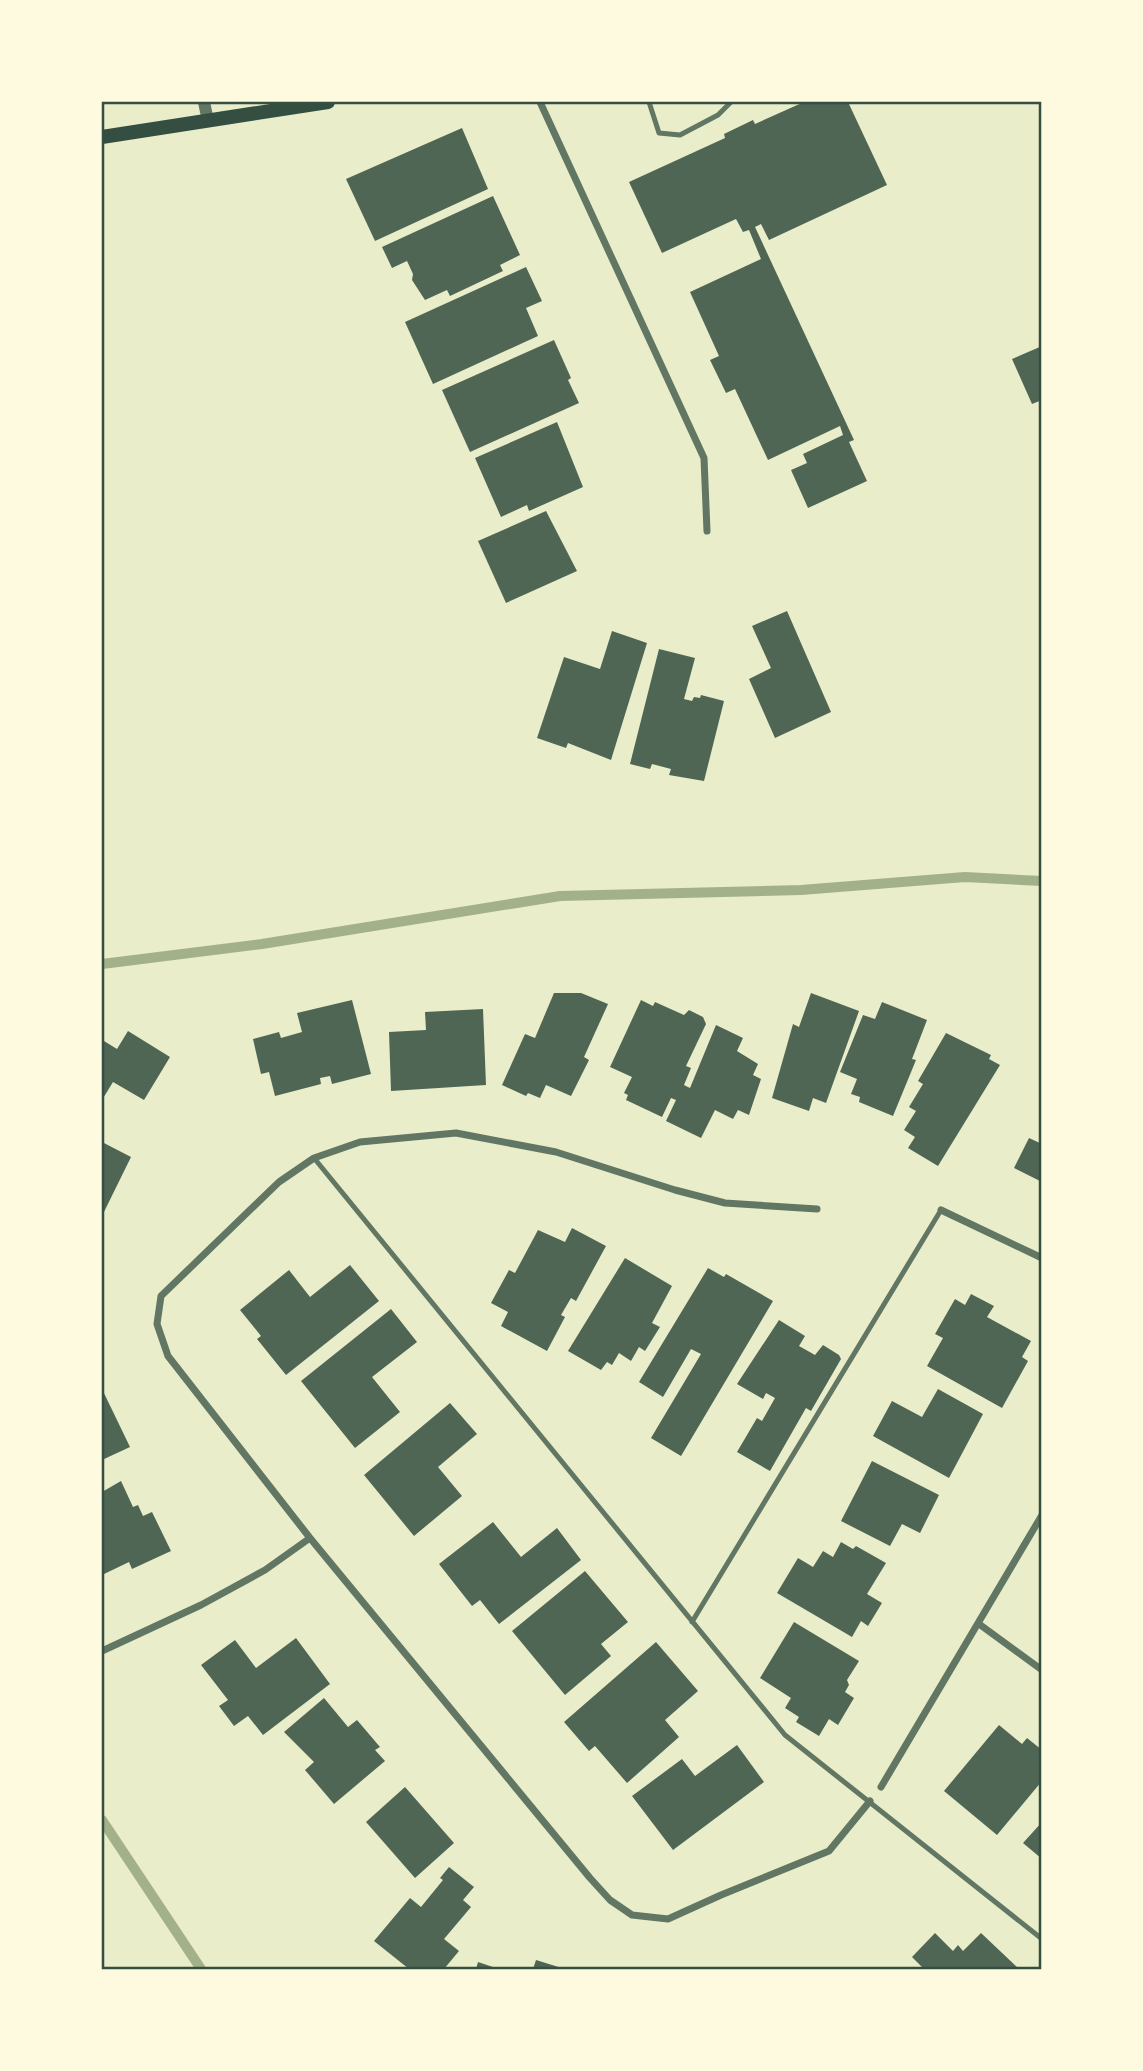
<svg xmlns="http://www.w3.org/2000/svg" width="1143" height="2071" font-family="'DejaVu Sans',sans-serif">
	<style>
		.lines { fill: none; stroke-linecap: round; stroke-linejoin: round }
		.stream { stroke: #a3b18a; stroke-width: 10 }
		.building { fill: #4f6655 }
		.service { stroke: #617663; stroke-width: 5 }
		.minor { stroke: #617663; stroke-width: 7 }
		.tertiary { stroke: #617663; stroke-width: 12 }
		.secondary { stroke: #344e41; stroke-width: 14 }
		.neatline { fill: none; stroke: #344e41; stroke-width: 2.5 }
	</style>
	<rect width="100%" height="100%" fill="#e9edc9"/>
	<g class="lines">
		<path class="stream" d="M102,964l160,-20 298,-48 241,-6 164,-13 77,4
			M102,1820l99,149"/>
	</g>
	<path class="building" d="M804,102h44l39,83 -118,55 -8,-16 -6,3 99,213 -5,2 18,39 -59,27 -17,-38 16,-7 -4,-9 40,-19 -3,-9 -72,34 -33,-71 -9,4 -16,-33 9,-4 -29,-64 71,-33 -12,-29 -6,2 -7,-13 -74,34 -33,-71 96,-44 -1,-4 29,-14 2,4z
		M462,128l26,61 -113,52 -29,-62z
		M493,196l27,59 -20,10 3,6 -53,25 -3,-6 -22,10 -13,-20 1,-6 -6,-13 -15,7 -10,-21z
		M526,267l16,34 -16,7 12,28 -105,48 -28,-62z
		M554,340l17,38 -3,2 11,23 -109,49 -28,-62z
		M1042,346v54l-10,4 -20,-45z
		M557,422l26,65 -54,24 -2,-6 -26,12 -26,-59z
		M546,511l31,60 -71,32 -28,-62z
		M787,611l44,101 -56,26 -26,-59 22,-11 -19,-42z
		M612,631l35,12 -36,117 -43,-17 -2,5 -29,-10 27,-81 36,12z
		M659,649l36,9 -11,41 8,2 2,-4 6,1 1,-3 23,6 -20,80 -35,-6 2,-6 -19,-5 -2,5 -20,-5z
		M554,993h27l27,11 -24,53 5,3 -18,36 -25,-11 -6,13 -12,-5 -2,3 -24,-11 23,-51 10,4z
		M811,993l48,18 -33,92 -13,-5 -4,13 -37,-13 21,-74 6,3z
		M352,1000l19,74 -39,10 -2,-8 -10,2 1,6 -46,12 -6,-24 -8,2 -8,-35 26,-7 2,6 21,-6 -5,-19z
		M641,1000l12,6 2,-4 29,13 5,-5 14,7 3,7 -20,42 5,2 -7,17 6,3 26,-63 27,13 -6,13 21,13 -5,11 8,4 -12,36 -11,-5 -5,9 -18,-9 -14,28 -35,-17 10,-21 -5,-2 -9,19 -36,-17 2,-5 -4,-2 8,-16 -22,-10z
		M882,1002l45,18 -15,39 4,1 -23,56 -34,-14 1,-5 -9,-3 6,-15 -17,-7 23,-57 12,4z
		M483,1009l3,76 -95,6 -2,-59 37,-2 -1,-18z
		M128,1031l42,26 -26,43 -31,-18 -11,18v-55l2,-4 13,8z
		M946,1033l45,22 -2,4 11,6 -62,101 -30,-18 7,-11 -11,-7 12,-19 -7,-4 14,-23 -5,-3z
		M1029,1138l13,6v38l-28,-14z
		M102,1142l29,15 -29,59z
		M572,1228l34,18 -30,55 -5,-3 -10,17 4,2 -18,34 -46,-25 7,-14 -17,-9 18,-33 6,3 23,-43 27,12z
		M625,1258l47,28 -20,37 8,4 -15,24 -6,-4 -8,14 -12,-8 -7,12 -5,-3 -6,8 -33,-19z
		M350,1265l29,36 -93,74 -29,-36 4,-3 -21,-26 49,-40 21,27z
		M708,1268l16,9 2,-3 47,27 -92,155 -30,-18 50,-84 -10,-5 -28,48 -24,-15z
		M971,1294l23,12 -7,11 44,24 -9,16 6,4 -26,47 -75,-42 16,-28 -8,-4 20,-35 10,6z
		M391,1309l26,33 -45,35 28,35 -45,36 -54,-67z
		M779,1320l26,16 -6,10 16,9 8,-10 16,10 2,4 -30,52 -5,-3 -36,63 -33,-19 20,-34 5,3 13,-23 -9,-5 -3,6 -26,-15z
		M102,1389l28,58 -28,13z
		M938,1389l45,25 -34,64 -76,-42 19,-35 30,16z
		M450,1403l27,31 -39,33 24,29 -48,40 -50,-61z
		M872,1461l67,34 -19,38 -18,-9 -12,22 -49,-25z
		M121,1481l12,26 5,-2 5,11 9,-4 19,39 -39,18 -3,-7 -27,13v-83z
		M493,1522l28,35 36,-29 24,32 -82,64 -19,-24 -8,6 -33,-42z
		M841,1542l12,7 3,-3 30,17 -19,31 15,9 -14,23 -7,-5 -9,16 -75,-44 21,-35 15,9 10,-16 10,6z
		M585,1571l43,51 -27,22 10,12 -46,39 -53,-64z
		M794,1622l65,39 -12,19 2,5 -4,7 9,6 -16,27 -9,-6 -10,17 -23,-14 3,-5 -14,-9 6,-10 -31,-20z
		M296,1638l34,46 -67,51 -15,-19 -14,10 -15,-20 9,-6 -27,-35 34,-25 21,28z
		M656,1642l42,49 -33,29 14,17 -52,46 -32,-37 -6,5 -25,-29z
		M324,1698l24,29 9,-7 23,27 -5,3 10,11 -51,43 -29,-34 9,-8 -30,-30z
		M999,1725l23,19 5,-6 15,12v31l-45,54 -53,-44z
		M737,1745l27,37 -91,68 -41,-54 50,-37 13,17z
		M405,1787l49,56 -39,35 -49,-56z
		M1042,1822v37l-19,-16z
		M449,1867l25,20 -11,13 8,7 -27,32 15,12 -15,18h-35l-35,-28 36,-43 11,9 22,-27 -3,-2z
		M935,1933l18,18 5,-6 5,6 18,-18 38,36h-95l-12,-12z
		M536,1960l29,9h-32z
		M478,1962l21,7h-23z"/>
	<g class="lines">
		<path class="service" d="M649,102l10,31 21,2 38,-20 13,-13
			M314,1158l471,577 257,204
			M692,1622l249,-412"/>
		<path class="minor" d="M540,102l164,356 3,73
			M817,1209l-92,-6 -50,-13 -119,-38 -100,-19 -96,9 -46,16 -35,24 -118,114 -4,28 11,32 142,182 280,340 20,22 22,15 36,4 53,-24 108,-44 41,-50
			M941,1210l101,48
			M979,1624l63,46
			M102,1651l99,-46 64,-35 45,-32
			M881,1787l161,-272"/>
		<path class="tertiary" d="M204,102l4,19"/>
		<path class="secondary" d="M102,137l226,-35"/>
	</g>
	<rect width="1143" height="2071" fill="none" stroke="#fefae0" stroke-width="206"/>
	<rect x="103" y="103" width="937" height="1865" class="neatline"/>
</svg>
